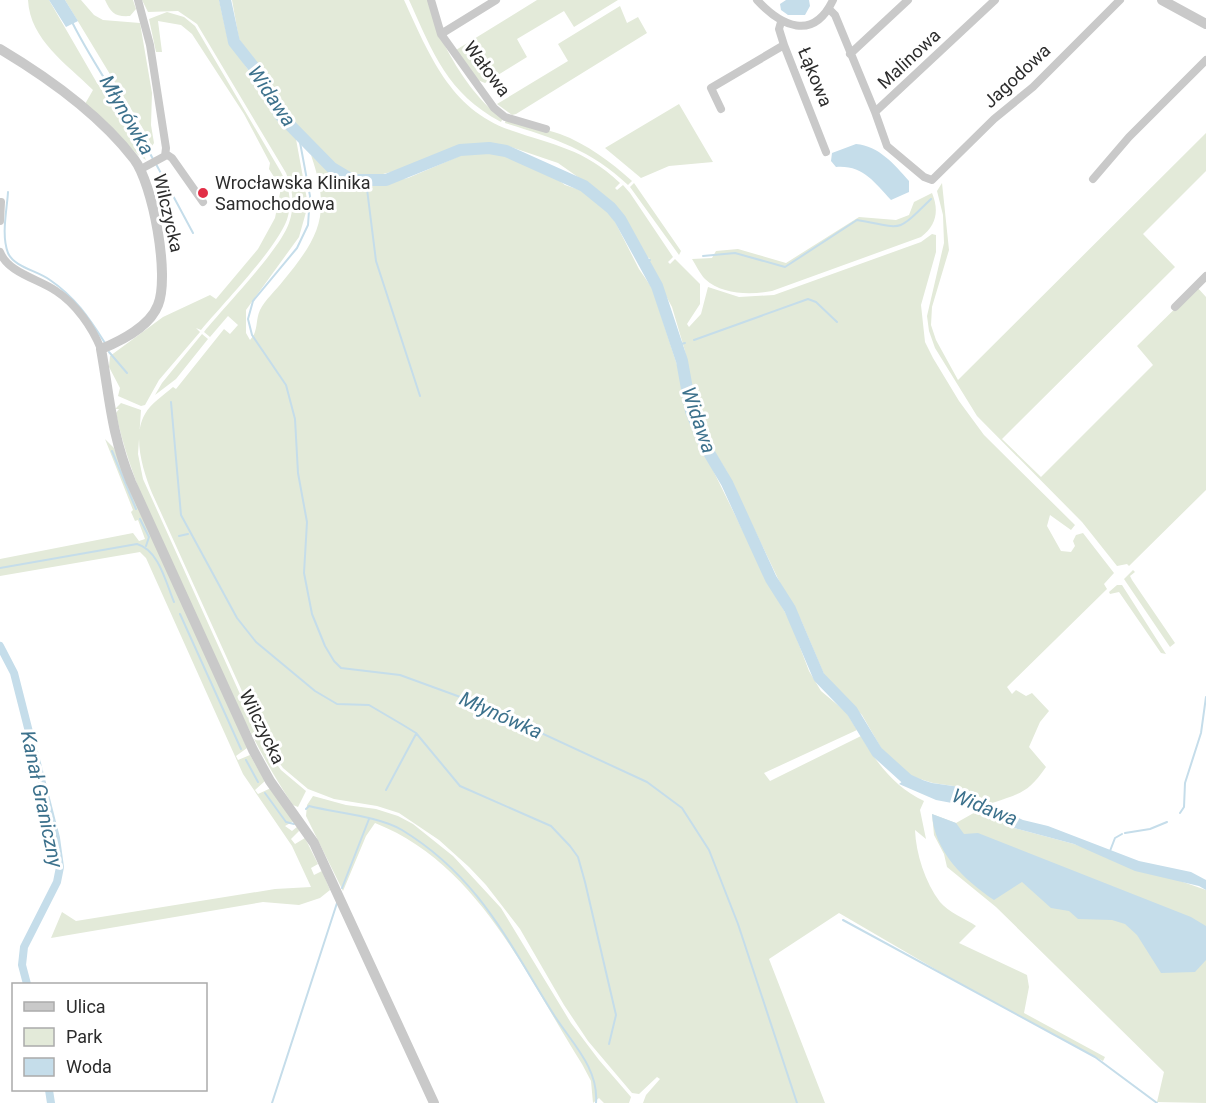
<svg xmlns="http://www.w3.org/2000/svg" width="1206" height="1103" font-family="Roboto,sans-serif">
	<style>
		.green { fill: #e3ead9 }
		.water { fill: #c5ddea }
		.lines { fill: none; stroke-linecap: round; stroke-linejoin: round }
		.stream { stroke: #c5ddea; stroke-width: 2 }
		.canal { stroke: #c5ddea; stroke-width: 8 }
		.river { stroke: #c5ddea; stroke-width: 12 }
		.minor { stroke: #c9c9c9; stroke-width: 8 }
		.tertiary { stroke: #c9c9c9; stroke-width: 10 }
		.poi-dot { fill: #e22e46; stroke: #fff; stroke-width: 2 }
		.labels { text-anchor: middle; stroke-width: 6; stroke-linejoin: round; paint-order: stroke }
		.street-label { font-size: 18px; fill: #2c2c2c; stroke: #fff }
		.poi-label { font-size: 18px; fill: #2c2c2c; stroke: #fff; text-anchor: start }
		.water-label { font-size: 20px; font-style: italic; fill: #3c718c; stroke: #fff }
	</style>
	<rect width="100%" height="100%" fill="#fff"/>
	<path class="green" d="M28,0h21l48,83 37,51 12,26 -8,-5 -53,-51 8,-14c-26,-26 -63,-50 -65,-90z
		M65,0h16l13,15 9,5 37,3 12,70 -1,32 3,18 -3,5 -6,-16z
		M105,0h28l3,9 -6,7c-15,1 -19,-3 -25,-16z
		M142,0h77l9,40 37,55 6,14 25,30 12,66 -9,32 -53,73v23l4,7c9,-10 5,-19 10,-30 5,-10 16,-20 23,-29 38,-46 48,-68 28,-126l24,22 14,7 14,2 45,-8 54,-23 21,-3 17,1 48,19 17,13 18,6 28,23 28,55 13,19 27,83 10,50 18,37 63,128 20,35 19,50 12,20 25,21 11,18 -93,43 6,8 91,-45c15,27 35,52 63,65l-4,9 6,29 -11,-9c1,24 10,52 25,72 8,10 26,17 36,24l-17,17 68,32 2,12 -5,26 81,44 -2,4 -144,-78 -120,-70 -70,46 56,144h-182l3,-8 14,-16 -3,-2 -18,17 -7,-1 -44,-52 -24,-36 -44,-76 -34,-44 -17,-18 -30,-27 -40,-27 -22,-7 -43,-7 -26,-10 -25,-21 -17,-24 -114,-251c-9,-22 -20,-57 -7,-79 6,-11 19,-19 28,-27l3,2 48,-60 6,5 8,-9 -10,-9 -18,21 -6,-5c21,-26 75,-81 85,-109 6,-17 4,-34 -3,-50l-89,-149 -19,-13 -30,1z
		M232,0h172c25,54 46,109 106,130 45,16 73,18 110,53l-5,5 2,2 6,-5 7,8 43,64 -5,5 2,2 5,-5 25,25v20l-13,20 2,3 12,-13 7,-27 31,10 35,-2 147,-53 11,-8 4,1v17l-15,53 4,37 8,16 26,43 25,34 91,90 -4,5 -21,-15 -3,11 14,25 10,1 4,-6 -2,-5 3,-6 7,-2 31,40 -10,11 3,5 -100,98 5,7 4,-4 10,6 6,-3 17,18 -9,11 -11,25 17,20c-18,26 -25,26 -54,36l-32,-16 -27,-4 -23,-7 -26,-23 -22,-38 -36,-36 -25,-59 -20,-35 -54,-113 -19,-31 -14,-38 -9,-52 -13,-44 -24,-45 2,-3 -8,-6 -16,-34 -24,-25 -44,-31 -50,-17 -22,-3 -31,4 -52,22 -28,7 -22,-1 -14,-6 -56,-59 -7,-19 -37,-52z
		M409,0h19c7,36 43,99 75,118l-2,4c-54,-29 -68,-69 -92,-122z
		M537,0h81l-44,27 -10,-16 -47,28 10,18 -42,26 -10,-4 -19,-29z
		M620,6l7,17 11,-6 9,16 -131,81 -4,1 -15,-11 71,-43 -10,-17z
		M167,12l17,5 11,9 83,141c9,15 15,30 10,49 -6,27 -66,89 -87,114l-5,-2 4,4 -41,48 -14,25 -4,1 -23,-10 2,-8 -11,-21 1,-11 53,-39 47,-22 6,4 42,-50 17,-31 6,-30 -12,-19 1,-6 -26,-49 -52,-80 -11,-9 -23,-4 4,31h-6l-7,-33z
		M679,104l34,58 -44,4 -28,12 -36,-30z
		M506,119c18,6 37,9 54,15 27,10 51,28 72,47l-4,4c-36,-35 -77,-48 -123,-62z
		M1206,133v38l-63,63 32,33 -173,172 39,38 112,-112 -16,-19 60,-59 9,10v193l-77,76 -2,-2 -10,2 -35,-44 -105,-106 -42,-68 -6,-17 -2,-15 17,-73 -1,-28 -6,-24 5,-8 7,67 -17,57 -1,18 5,15 22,40z
		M634,183l47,68 -2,4 -49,-68z
		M932,193c7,17 5,32 -11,44l-149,54c-21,4 -50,4 -67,-12 -5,-5 -9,-14 -13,-20l20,-1 4,-7 22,-2 48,14 73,-46 37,3 13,-5 5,-13z
		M202,334l6,5 -32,40 -21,16 7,-12z
		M121,403l20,7 -3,44 5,25 120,266 18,25 25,21 -8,16 -5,-2c-40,-59 -67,-124 -96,-188 -31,-67 -66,-132 -81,-204l3,-4h-4z
		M105,439l9,9 133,300 -11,8 2,4 12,-5 15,26 -10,9 3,4 13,-6 23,33 -9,5 7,5 6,-5 1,5 -8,8 4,5 10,-6 13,26 -7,4 3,7 8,-4 8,19 -10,8 -21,7 -36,-3 -212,36 11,-26 14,9 199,-32 36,-2 -19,-41 -49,-72 -97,-216 -6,-6 -140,24v-17l133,-26 6,8 6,-2 -7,-19 -3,1 -4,-9 2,-2z
		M1133,570l2,2 -5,4 2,4 43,63 -5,4 -44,-65 -2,-3z
		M1117,585h5l44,69 -5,-1 -42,-61 -9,2 -1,-2z
		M313,796l33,9 30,4 22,7 15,8 40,32 48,52 70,115 28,37 32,37 -2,6h-25l-5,-5 -6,5 -2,-22 -9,-17c-56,-88 -103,-200 -207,-241l-9,13 -23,55 -37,-75 1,-11z
		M979,810l35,18 60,16 132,46v213l-49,-1 7,-30 -168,-165 -49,-40 -3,-13 -10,-19 -2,-21 24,9z"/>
	<path class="water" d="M49,0h16l13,21 -12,6z
		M786,0h23l1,6 -5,9h-17l-7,-5 -1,-6z
		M856,144c23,2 38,20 53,37v11l-18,8c-17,-18 -28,-35 -55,-33l-5,-6 1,-8z
		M910,776l22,7 28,4 21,14 42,19 25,6 91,35 52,11 15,8v10l-7,-4 -64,-15 -61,-27 -60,-16 -41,-21 -37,-7 -37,-16z
		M932,814l24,9 8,11 14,-1 213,84 15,9v34l-11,12 -34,1 -24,-38 -12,-11 -13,-4 -34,-1 -9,-8 -18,-3 -29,-26 -28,18c-30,-20 -60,-49 -62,-86z"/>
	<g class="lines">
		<path class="stream" d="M72,22c24,48 56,90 81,137
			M299,137l11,59 -2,29 -11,23 -44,53 -5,18 4,16 34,50 9,34 3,54 9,49 -3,51 8,41 13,32 9,15 7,7 59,7 74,27 173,80 35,26 27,42 29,74 59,179
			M156,164l37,69
			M366,181l10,80 44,135
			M8,192c-1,18 -7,43 0,61 6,14 30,18 42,27 25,17 39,38 55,63
			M703,256l32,-3 50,14 72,-47c48,8 38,14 74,-21
			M642,261l8,-1
			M694,340l114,-41 8,3 21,20
			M677,345l8,-2
			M109,352l18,21
			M171,402l10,113 56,103 19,24 59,49 22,13 32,1 34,20 13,8 44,53 91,40 19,20 8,11 7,25 31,133 -7,29
			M112,451l24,58
			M140,519l9,18 -3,9
			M179,536l9,-2
			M0,568l137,-24c22,6 29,39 37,58
			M180,614l61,135
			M246,760l12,22
			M386,790l30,-56
			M265,793l21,29 8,2
			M306,809l3,-3c27,7 70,10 93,24 77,47 106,112 152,185 17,27 45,53 42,88
			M1180,813l4,-6 1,-24 16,-50 5,-36
			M1125,833l25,-4 17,-7
			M1110,851l5,-13 7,-4
			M342,888l27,-69
			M843,920l252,137 62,46
			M272,1103l65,-200"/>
		<path class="canal" d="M0,646l14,27 42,165 4,29 -3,15 -33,65 -2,18 5,19
			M49,1090l2,13"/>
		<path class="river" d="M225,0l9,42 26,33 20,40 52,53 20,12h34l74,-30 29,-2 17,3 78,35 27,22 9,11 37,67 25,75 9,50 14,35 22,37 44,96 19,30 29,68 33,34 25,41 31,28 11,5"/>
		<path class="minor" d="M138,0l12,45 16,103 -1,8 -24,13
			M431,0l10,34 55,-34
			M757,0c24,26 56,42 76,0
			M829,9l6,6 40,97 120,-112
			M781,22l-2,7 5,16 42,107
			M441,34l53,74 11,9 41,12
			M850,54l58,-54
			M721,109l-10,-21 73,-43
			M875,112l12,34 37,31 8,3 62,-61 39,-32 87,-87
			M166,154l6,4 31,44
			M1093,179l36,-42 77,-77
			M0,221l1,-19
			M0,252c8,21 39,27 56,39 20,13 36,36 45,58
			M1175,307l31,-31"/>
		<path class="tertiary" d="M1162,0l44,24
			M0,49c47,28 100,66 134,110 19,25 36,117 24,146 -8,21 -37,36 -57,44 9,50 10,84 30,133l122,268 17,31 44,62 120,260"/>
	</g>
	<circle class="poi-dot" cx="203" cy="193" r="6"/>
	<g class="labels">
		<g class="street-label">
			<text transform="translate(909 59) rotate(-43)" y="6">Malinowa</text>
			<text transform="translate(487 69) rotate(53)" y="6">Wałowa</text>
			<text transform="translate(1017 76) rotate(-43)" y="6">Jagodowa</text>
			<text transform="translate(815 77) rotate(68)" y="6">Łąkowa</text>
			<text transform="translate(168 213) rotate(77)" y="6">Wilczycka</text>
			<text transform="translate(262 727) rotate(64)" y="6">Wilczycka</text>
		</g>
		<g class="poi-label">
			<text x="215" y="189">Wrocławska Klinika<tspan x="215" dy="21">Samochodowa</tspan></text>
		</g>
		<g class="water-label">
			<text transform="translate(272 96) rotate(56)" y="7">Widawa</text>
			<text transform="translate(127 115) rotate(60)" y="7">Młynówka</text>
			<text transform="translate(699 420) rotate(71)" y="7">Widawa</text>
			<text transform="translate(501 715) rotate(24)" y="7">Młynówka</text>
			<text transform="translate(42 799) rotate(78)" y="7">Kanał Graniczny</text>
			<text transform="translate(985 807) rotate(22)" y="7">Widawa</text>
		</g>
	</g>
	<rect x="12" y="983" width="195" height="108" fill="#ffffff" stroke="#ababab" stroke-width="1.5"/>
	<rect x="24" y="1002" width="30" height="9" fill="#c9c9c9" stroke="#ababab" stroke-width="1.5"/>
	<text x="66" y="1013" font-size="18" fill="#2c2c2c">Ulica</text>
	<rect x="24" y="1028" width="30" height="18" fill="#e3ead9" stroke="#ababab" stroke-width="1.5"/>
	<text x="66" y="1043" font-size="18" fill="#2c2c2c">Park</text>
	<rect x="24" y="1058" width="30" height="18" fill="#c5ddea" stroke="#ababab" stroke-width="1.5"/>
	<text x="66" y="1073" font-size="18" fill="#2c2c2c">Woda</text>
</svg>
